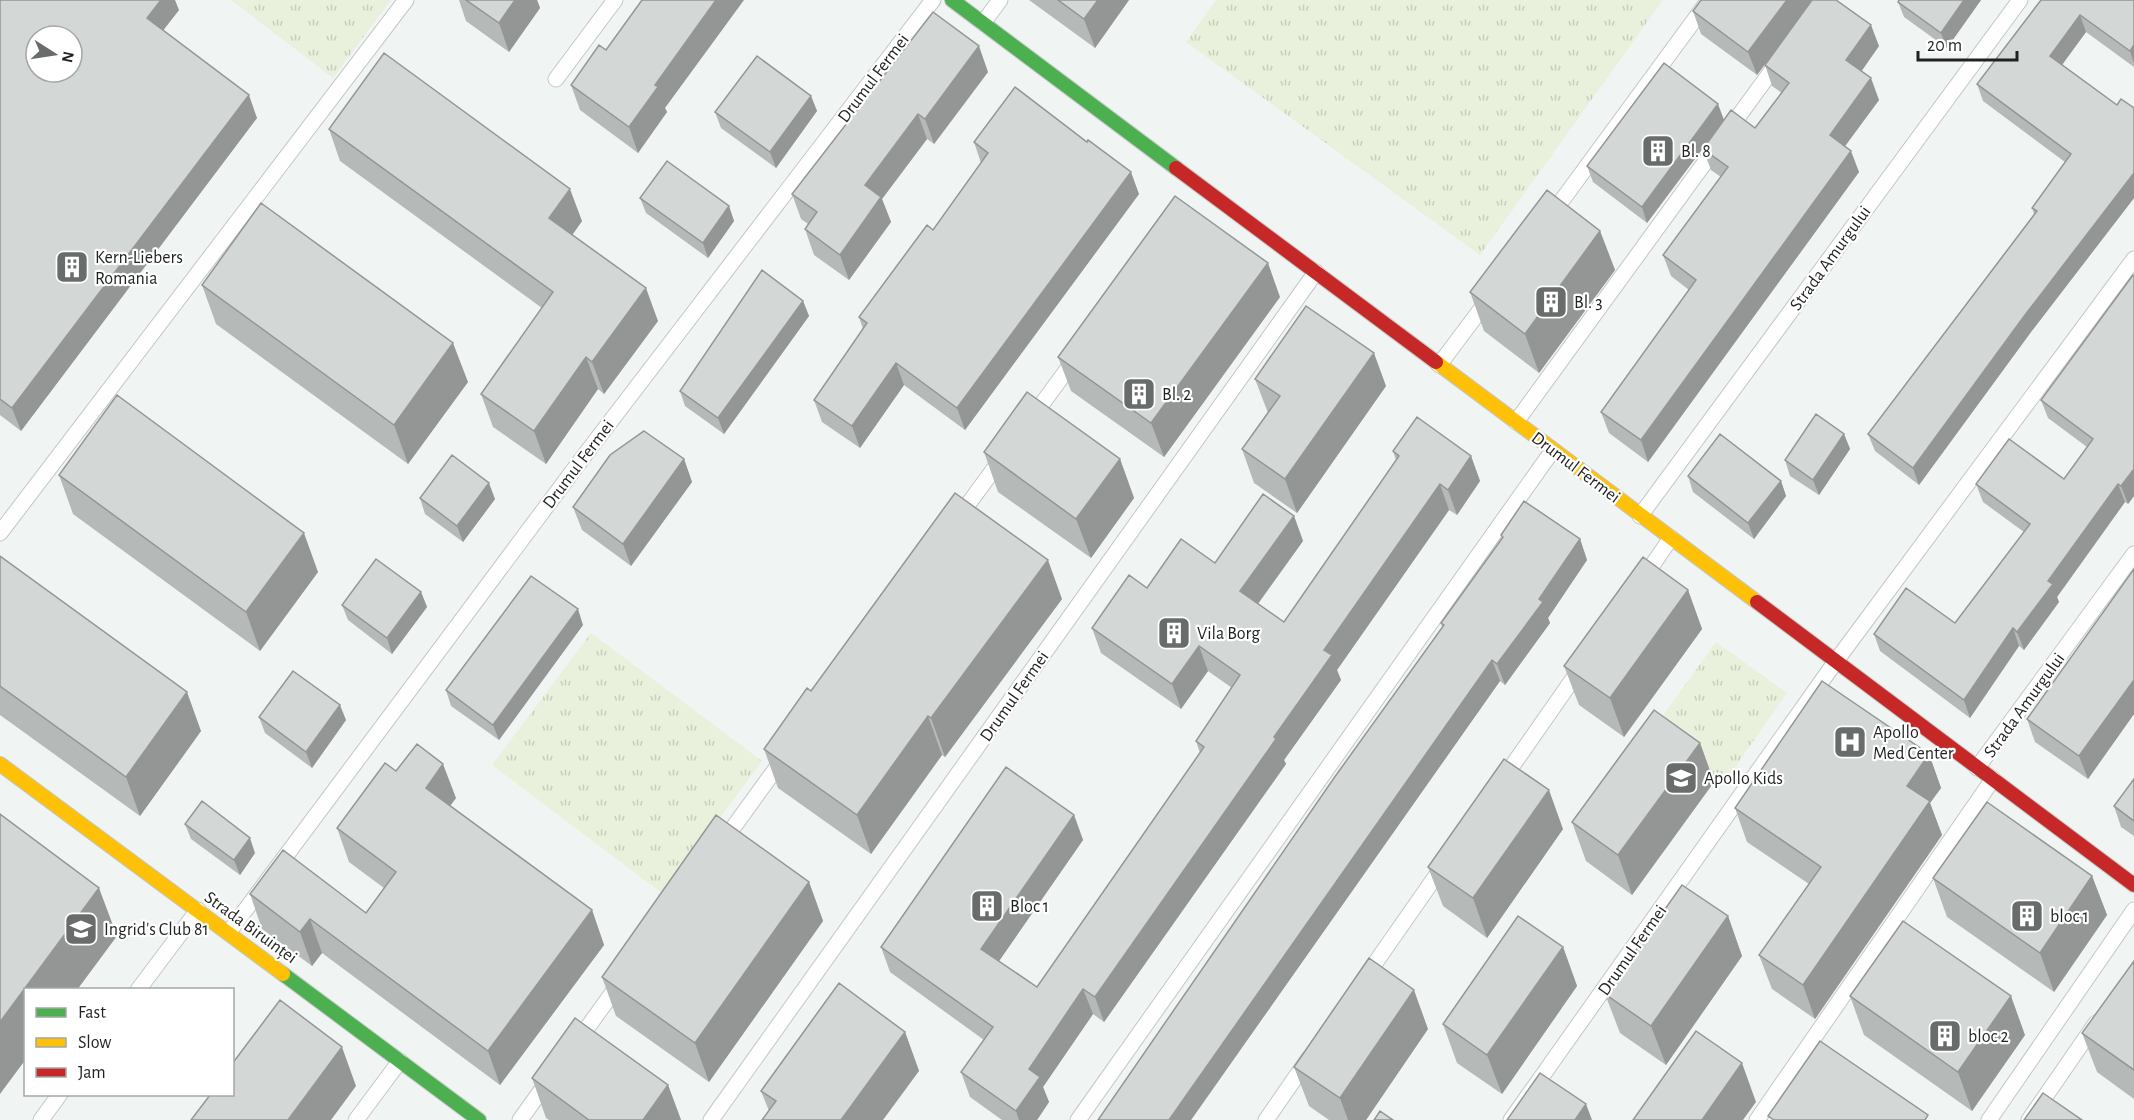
<svg xmlns="http://www.w3.org/2000/svg" width="2134" height="1120" font-family="'Alegreya Sans',sans-serif">
	<style>
		.grass { fill: url(#grass-tufts) }
		.lines { fill: none; stroke-linecap: round; stroke-linejoin: round }
		.lane-casing { stroke: #c3c7c5; stroke-width: 17 }
		.fast-casing { stroke: #c3c7c5; stroke-width: 16 }
		.slow-casing { stroke: #c3c7c5; stroke-width: 16 }
		.jam-casing { stroke: #c3c7c5; stroke-width: 16 }
		.lane { stroke: #fdfefd; stroke-width: 15 }
		.fast { stroke: #4caf50; stroke-width: 14 }
		.slow { stroke: #ffc107; stroke-width: 14 }
		.jam { stroke: #c62828; stroke-width: 14 }
		.wall { fill: #b5b9b8 }
		.shaded-wall { fill: #949696 }
		.building { fill: #d3d7d6; stroke: #949696; stroke-width: 1.5; fill-rule: evenodd }
		.labels { text-anchor: middle; stroke-width: 4.5; stroke-linejoin: round; paint-order: stroke }
		.street-label { font-size: 18px; fill: #1f2220; stroke: #fff }
		.poi-label { font-size: 18px; fill: #1f2220; stroke: #fff; text-anchor: start }
	</style>
	<defs>
		<pattern id="grass-tufts" width="24" height="20" patternUnits="userSpaceOnUse" patternTransform="scale(1.5)"><rect width="24" height="20" fill="#e9f0db"/><path d="M3 7l-1-3M5 7V3M7 7l1-3M15 17l-1-3M17 17v-4M19 17l1-3" fill="none" stroke="#c7cebc"/></pattern>
	</defs>
	<rect width="100%" height="100%" fill="#f0f5f3"/>
	<path class="grass" d="M231,0h160l-58,78z
		M1216,0h447l-183,255 -294,-213z
		M591,633l171,128 -99,133 -171,-129z
		M1716,642l71,51 -66,94 -72,-52z"/>
	<g class="lines">
		<g class="lane-casing">
			<path id="lane" d="M983,23l17,-23
				M556,79l59,-79
				M1549,218l160,-218
				M1439,365l51,-68
				M1031,419l46,-63
				M1516,422l265,-364
				M1640,516l380,-516
				M958,518l44,-60
				M0,533l406,-533
				M1642,580l29,-42
				M1977,768l157,-214
				M1501,782l81,-116
				M722,843l63,-87
				M229,932l355,-476 349,-456
				M1364,979l81,-116
				M138,990l60,-80
				M577,1042l44,-61
				M41,1120l19,-26
				M356,1120l44,-59
				M520,1120l30,-42
				M711,1120l605,-848
				M1078,1120l475,-670
				M1266,1120l43,-62
				M1511,1120l325,-459 298,-402
				M1757,1120l236,-341
				M1989,1120l145,-210
				M2029,1120l67,-97"/>
		</g>
		<g class="fast-casing">
			<path id="fast" d="M952,0l224,168
				M283,974l196,146"/>
		</g>
		<g class="slow-casing">
			<path id="slow" d="M1436,362l321,240
				M0,764l283,210"/>
		</g>
		<g class="jam-casing">
			<path id="jam" d="M1176,168l260,194
				M1757,602l377,283"/>
		</g>
		<use href="#lane" class="lane"/>
		<use href="#fast" class="fast"/>
		<use href="#slow" class="slow"/>
		<use href="#jam" class="jam"/>
	</g>
	<path class="wall" d="M0,0l179,10 -16,20 94,88 -236,313 -21,-16z
		M459,0h78l3,8 -31,44 -43,-31z
		M1029,0h100l-34,48z
		M1981,0l-34,48 -43,-31 -6,-15z
		M2041,0h93v67l-48,-35 -24,33 55,40 17,3v90l-103,134 -112,153 -44,-34 -7,-17 166,-220 -2,-6 33,-46 -82,-61 -6,-17z
		M1693,11l186,35 -18,25 18,29 -34,46 14,26 -211,290 -39,-29 -8,-21 88,-122 -18,-14 -8,-21 58,-78 -10,-7 -8,-21 52,-21 27,-35 -10,-7 -7,-21 18,-26 -26,36 -56,-41z
		M933,12l55,60 -54,72 -7,-5 -45,60 9,23 -42,58 -35,-25 -9,-26 3,-5 -7,-5 -9,-25z
		M571,85l94,23 2,4 -29,41 -58,-43z
		M811,96l6,15 -41,57 -55,-40 -6,-16z
		M1724,120l-77,103 -54,-41 -6,-16z
		M329,129l253,92 -10,14 86,86 -54,73 -6,-5 -52,75 -53,-37 -12,-33 61,-86 -202,-147z
		M974,142l165,52 -174,236 -61,-45 -44,63 -38,-26 -8,-22 49,-71 -4,-12 74,-87 48,-67z
		M640,198l89,8 5,15 -26,37 -62,-45z
		M1600,231l15,39 -76,103 -55,-42 -14,-39z
		M2134,276v220l-6,8 -3,-2 -68,95 2,5 -35,48 -5,-4 -49,72 -90,-67 -6,-17 81,-11 69,-91 -41,-30 -7,-18 88,-5 23,-32 -39,-29 -7,-18z
		M202,285l266,97 -60,82 -192,-140z
		M1280,297l-116,160 -93,-66 -13,-34z
		M803,301l6,15 -85,118 -39,-28 -5,-15z
		M1255,379l131,7 -89,127 -43,-30 -12,-34 26,-36z
		M1844,434l6,15 -31,46 -29,-19 -5,-16z
		M1393,451l78,5 9,25 -23,34 -8,-5 -112,160 4,10 -57,80 2,4 -182,258 -11,-8 -50,73 6,15 -12,18h-35l-32,-23 -9,-25 23,-32 -94,-68 -9,-25 193,-132 9,25 -84,121 38,26 163,-234 -4,-12 36,-53 -24,-17 -27,38 -80,-56 -9,-25 55,-40 68,-25 79,-47 9,25 -45,63 26,18 112,-162z
		M984,452l136,7 14,39 -43,60 -93,-66z
		M684,459l8,23 -61,84 -49,-36 -9,-23z
		M59,475l259,97 -58,79 -187,-137z
		M1688,476l93,5 5,15 -32,43 -61,-47z
		M420,498l75,1 -32,43 -38,-28z
		M1501,535l79,4 7,21 -39,58 2,5 -45,62 -5,-4 -309,439h-93l344,-493 -1,-4 61,-85z
		M0,556l201,175 -61,85 -140,-101z
		M2134,569v145l-46,65 -53,-37 -8,-23z
		M1688,590l14,39 -78,108 -45,-32 -15,-39z
		M421,592l6,15 -35,47 -44,-34 -6,-15z
		M1062,599l-117,158 -3,-2 -71,99 -93,-66 -14,-39 47,-58z
		M583,625l-84,115 -48,-34 -5,-16z
		M259,717l87,3 -34,48 -47,-35z
		M1700,743l14,39 -82,113 -46,-34 -14,-39z
		M1929,754l12,34 -11,15 12,32 -127,184 -43,-30 -13,-34 50,-71 -62,-42 -12,-34z
		M396,771l60,27 -6,8 142,104 12,35 -104,140 -178,-132 -10,13 -50,-37 -12,-35 116,19 18,-25 -35,-26 -12,-34z
		M2134,779v57l-13,-9 -7,-21z
		M185,824l70,29 -15,22 -49,-36z
		M1563,829l-76,109 -44,-32 -15,-39z
		M2092,876l15,39 -53,77 -107,-75 -14,-39z
		M809,882l14,39 -114,161 -93,-66 -14,-39z
		M1728,916l14,40 -76,109 -46,-32 -15,-39z
		M1563,947l14,39 -75,108 -45,-31 -14,-39z
		M2134,961v138l-37,-27 -15,-39z
		M1850,996l175,39 -53,76 -108,-76z
		M1428,1029l-62,91h-37l-20,-14 -15,-39z
		M905,1032l14,39 -150,40 -8,-20z
		M532,1078l136,7 13,35h-132l-3,-2z"/>
	<path class="shaded-wall" d="M161,0h14l4,10 -24,31 -8,-23z
		M515,0h22l3,8 -31,44 -10,-29z
		M716,0h28l-79,108 2,4 -29,41 -9,-26 26,-42z
		M1098,0h31l-34,48 -11,-29z
		M1787,0h26l-56,75 -9,-23z
		M1964,0h17l-34,48 -6,-15z
		M2080,15l6,17 -30,41 -6,-17z
		M1871,25l8,21 -25,36 -8,-22z
		M2134,45v18l-4,-12z
		M979,46l9,26 -54,72 -9,-25z
		M1871,78l8,22 -42,57 -7,-22z
		M249,95l8,23 -236,313 -9,-23z
		M811,96l6,15 -41,57 -6,-16z
		M1718,104l6,16 -77,103 -5,-16z
		M918,114l9,25 -45,60 9,23 -42,58 -9,-25 25,-70z
		M1851,151l8,21 -211,290 -7,-22z
		M1131,172l8,22 -174,236 -8,-22z
		M2134,173v25l-103,134 -112,153 -6,-17 112,-153z
		M570,189l12,32 -21,30 -12,-33z
		M729,206l5,15 -26,37 -5,-15z
		M1600,231l15,39 -76,103 -14,-39z
		M1268,263l12,34 -116,160 -13,-34z
		M646,288l12,33 -54,73 -12,-32z
		M803,301l6,15 -85,118 -6,-16z
		M453,343l15,39 -60,82 -14,-39z
		M1374,353l12,33 -89,127 -12,-34z
		M586,357l12,32 -52,75 -12,-33z
		M896,363l8,22 -44,63 -8,-22z
		M1844,434l6,15 -31,46 -6,-15z
		M1471,456l9,25 -23,34 -9,-25z
		M684,459l8,23 -61,84 -8,-22z
		M1120,459l14,39 -43,60 -15,-39z
		M2134,469v27l-6,8 -7,-18z
		M1781,481l5,15 -32,43 -6,-16z
		M489,483l6,16 -32,43 -6,-16z
		M1440,484l9,26 -112,160 4,10 -57,80 2,4 -182,258 -9,-25 179,-260 50,-87z
		M2118,484l7,18 -68,95 2,5 -35,48 -7,-18 31,-51z
		M1294,516l9,25 -54,75 -9,-25z
		M304,533l14,39 -58,79 -14,-39z
		M1580,539l7,21 -39,58 2,5 -45,62 -8,-21 42,-65z
		M1048,560l14,39 -117,158 -14,-39z
		M1688,590l14,39 -78,108 -14,-39z
		M421,592l6,15 -35,47 -5,-16z
		M578,609l5,16 -84,115 -6,-15z
		M2013,628l6,18 -49,72 -6,-18z
		M1199,646l9,25 -27,38 -9,-25z
		M1492,660l8,21 -309,439h-22z
		M2134,680v34l-46,65 -9,-23z
		M187,692l14,39 -61,85 -14,-39z
		M340,705l6,15 -34,48 -6,-16z
		M928,716l14,39 -71,99 -14,-39z
		M1700,743l14,39 -82,113 -14,-40z
		M1929,754l12,34 -11,15 12,32 -127,184 -12,-34 104,-199z
		M443,764l13,34 -18,24 -12,-34z
		M1549,790l14,39 -76,109 -14,-40z
		M1074,815l9,25 -93,134 -9,-25z
		M250,838l5,15 -15,22 -6,-15z
		M2092,876l15,39 -53,77 -14,-39z
		M809,882l14,39 -114,161 -14,-39z
		M99,888l18,48 -40,54h-51v69l-26,35v-72z
		M592,910l12,35 -104,140 -12,-34z
		M1728,916l14,40 -76,109 -15,-39z
		M310,919l12,34 -10,13 -12,-34z
		M1563,947l14,39 -75,108 -15,-39z
		M1083,989l10,25 -50,73 6,15 -12,18h-18l-3,-9 13,-42z
		M1414,990l14,39 -62,91h-18l-8,-22z
		M2011,996l14,39 -53,76 -14,-39z
		M905,1032l14,39 -36,49h-42z
		M342,1047l14,39 -25,34h-43z
		M1742,1063l14,39 -13,18h-41z
		M668,1085l13,35h-38z
		M1586,1104l6,16h-17z"/>
	<path class="building" d="M0,0h161l-14,18 102,77 -237,313 -12,-9zM36,36h36v36h-36z
		M466,0h49l-16,23z
		M642,0h74l-61,85 3,2 -29,40 -58,-42 28,-40 7,5z
		M1058,0h40l-14,19z
		M1701,0h86l-39,52 -55,-41z
		M1812,0h24l35,25 -25,35 25,18 -41,57 21,16 -210,289 -40,-28 95,-132 -33,-25 65,-88 -25,-18 28,-39 24,18 34,-45 -24,-18z
		M1899,0h65l-23,33 -43,-31z
		M2041,0h93v45l-4,6 -50,-36 -30,41 67,49 4,-6 13,9v65l-109,142 -112,153 -45,-34 169,-223 -5,-3 39,-54 -94,-70z
		M933,12l46,34 -54,73 -7,-5 -53,71 16,12 -41,58 -35,-26 12,-17 -25,-18z
		M384,53l186,136 -21,29 97,70 -54,74 -6,-5 -52,74 -53,-37 72,-102 -224,-163z
		M757,56l54,40 -41,56 -55,-40z
		M1664,63l54,41 -76,103 -55,-41z
		M1015,87l72,55 1,-2 43,32 -174,236 -61,-45 -44,63 -38,-26 53,-77 -8,-6 68,-92 6,5 55,-77 -14,-11z
		M667,161l62,45 -26,37 -63,-45z
		M1547,190l53,41 -75,103 -55,-42z
		M1175,196l93,67 -117,160 -93,-66z
		M261,203l192,140 -59,82 -192,-140z
		M762,270l41,31 -85,117 -38,-27z
		M2133,275l1,1v193l-13,17 -3,-2 -70,97 5,3 -36,48 -4,-4 -49,72 -90,-66 32,-46 49,35 75,-99 -54,-40 33,-45 55,40 29,-40 -52,-39z
		M1306,306l68,47 -89,126 -43,-30 38,-53 -25,-17z
		M1027,392l93,67 -44,60 -92,-67z
		M117,395l187,138 -58,79 -187,-137z
		M1816,414l28,20 -31,46 -28,-20z
		M1417,417l54,39 -23,34 -8,-6 -116,166 8,5 -58,82 2,2 -181,258 -12,-8 -54,80 11,8 -24,34 -55,-39 32,-45 -112,-80 125,-180 68,48 -93,134 56,38 167,-240 -8,-6 44,-66 -41,-29 -27,38 -80,-56 37,-53 18,13 34,-49 34,24 48,-69 31,22 -54,75 44,31 115,-166 -6,-5z
		M644,431l40,28 -61,85 -50,-37 37,-52z
		M1720,434l61,47 -33,42 -60,-47z
		M452,455l37,28 -32,43 -37,-28z
		M955,493l93,67 -117,158 -3,-2 -71,99 -93,-66 43,-61 4,3z
		M1524,501l56,38 -41,60 4,3 -46,62 -5,-4 -323,460h-71l236,-342 110,-153 -3,-2 62,-86 -2,-2z
		M0,556l187,136 -61,85 -126,-91z
		M1643,557l45,33 -78,108 -46,-32z
		M376,559l45,33 -34,46 -45,-33z
		M2134,569v111l-55,76 -52,-37z
		M531,576l47,33 -85,116 -47,-35z
		M293,671l47,34 -34,47 -47,-35z
		M1822,681l107,73 -22,32 23,15 -127,184 -44,-30 62,-88 -86,-59z
		M1654,710l46,33 -82,112 -46,-33z
		M417,744l26,20 -17,24 166,122 -104,141 -178,-132 -10,13 -50,-38 33,-44 83,63 30,-41 -59,-44 48,-65 11,8z
		M1504,759l45,31 -76,108 -45,-31z
		M2134,779v42l-20,-15z
		M202,801l48,37 -16,22 -49,-36z
		M1987,802l105,74 -52,77 -107,-75z
		M0,814l99,74 -99,134z
		M716,815l93,67 -114,161 -93,-66z
		M1682,885l46,31 -77,110 -46,-32z
		M1518,916l45,31 -76,108 -44,-31z
		M1903,921l108,75 -53,76 -108,-76z
		M1369,958l45,32 -74,108 -46,-31z
		M2134,961v109l-52,-37z
		M839,983l66,49 -64,88h-79l14,-19 -15,-10z
		M280,1000l62,47 -54,73h-97l19,-25h22v-31z
		M575,1018l93,67 -25,35h-54l-57,-42z
		M1696,1031l46,32 -40,57h-69z
		M1820,1041l108,74 -3,5h-151l-6,-4z
		M1540,1073l46,31 -11,16h-68z
		M2043,1093l39,27h-58z
		M1380,1111l13,9h-19z"/>
	<defs>
		<g id="building-square" transform="scale(1.725)"><rect x="-9" y="-9" width="18" height="18" rx="4" fill="#686c6a" stroke="#fff"/><path d="M-4-6H4V6H1V3H-1V6H-4ZM-2.5-4.3h1.7v1.8h-1.7ZM.8-4.3h1.7v1.8H.8ZM-2.5-1h1.7V.8h-1.7ZM.8-1h1.7V.8H.8Z" fill="#fff"/></g>
		<g id="hospital-square" transform="scale(1.725)"><rect x="-9" y="-9" width="18" height="18" rx="4" fill="#686c6a" stroke="#fff"/><path d="M-5-5h3v3.5h4V-5h3V5h-3V1.5h-4V5h-3Z" fill="#fff"/></g>
		<g id="school-square" transform="scale(1.725)"><rect x="-9" y="-9" width="18" height="18" rx="4" fill="#686c6a" stroke="#fff"/><path d="M0-5L7-2L0 1L-7-2ZM-4 1L0 2.5L4 1V4Q0 6-4 4Z" fill="#fff"/></g>
	</defs>
	<g fill-rule="evenodd">
		<use href="#building-square" x="1658" y="151"/>
		<use href="#building-square" x="72" y="267"/>
		<use href="#building-square" x="1551" y="302"/>
		<use href="#building-square" x="1139" y="394"/>
		<use href="#building-square" x="1174" y="633"/>
		<use href="#hospital-square" x="1850" y="742"/>
		<use href="#school-square" x="1681" y="778"/>
		<use href="#building-square" x="987" y="906"/>
		<use href="#building-square" x="2027" y="916"/>
		<use href="#school-square" x="81" y="929"/>
		<use href="#building-square" x="1945" y="1036"/>
	</g>
	<g class="labels">
		<g class="street-label">
			<text transform="translate(873 78) rotate(-53)" y="6">Drumul Fermei</text>
			<text transform="translate(1830 258) rotate(-54)" y="6">Strada Amurgului</text>
			<text transform="translate(578 464) rotate(-53)" y="6">Drumul Fermei</text>
			<text transform="translate(1576 467) rotate(37)" y="6">Drumul Fermei</text>
			<text transform="translate(1014 696) rotate(-55)" y="6">Drumul Fermei</text>
			<text transform="translate(2024 705) rotate(-54)" y="6">Strada Amurgului</text>
			<text transform="translate(251 927) rotate(36)" y="6">Strada Biruinței</text>
			<text transform="translate(1632 950) rotate(-55)" y="6">Drumul Fermei</text>
		</g>
		<g class="poi-label">
			<text x="1681" y="157">Bl. 8</text>
			<text x="95" y="263">Kern-Liebers<tspan x="95" dy="21">Romania</tspan></text>
			<text x="1574" y="308">Bl. 3</text>
			<text x="1162" y="400">Bl. 2</text>
			<text x="1197" y="639">Vila Borg</text>
			<text x="1873" y="738">Apollo<tspan x="1873" dy="21">Med Center</tspan></text>
			<text x="1704" y="784">Apollo Kids</text>
			<text x="1010" y="912">Bloc 1</text>
			<text x="2050" y="922">bloc 1</text>
			<text x="104" y="935">Ingrid's Club 81</text>
			<text x="1968" y="1042">bloc 2</text>
		</g>
	</g>
	<rect x="24" y="988" width="210" height="108" fill="#ffffff" stroke="#a5a7a6" stroke-width="1.5"/>
	<rect x="36" y="1008" width="30" height="9" fill="#4caf50" stroke="#a5a7a6" stroke-width="1.5"/>
	<text x="78" y="1018" font-size="18" fill="#1f2220">Fast</text>
	<rect x="36" y="1038" width="30" height="9" fill="#ffc107" stroke="#a5a7a6" stroke-width="1.5"/>
	<text x="78" y="1048" font-size="18" fill="#1f2220">Slow</text>
	<rect x="36" y="1068" width="30" height="9" fill="#c62828" stroke="#a5a7a6" stroke-width="1.5"/>
	<text x="78" y="1078" font-size="18" fill="#1f2220">Jam</text>
	<g transform="translate(54 54) rotate(102)"><circle r="28" fill="#ffffff" stroke="#a5a7a6" stroke-width="1.5"/>
	<path d="M0-4.5L10 22L0 15L-10 22Z" fill="#686c6a"/>
	<text y="-9" font-size="16" font-weight="bold" text-anchor="middle" fill="#1f2220">N</text>
	</g>
	<path d="M1918 51v9h99v-9" fill="none" stroke="#1f2220" stroke-width="3"/>
	<text x="1927" y="51" font-size="18" fill="#1f2220" stroke="#ffffff" stroke-width="4.5" paint-order="stroke">20 m</text>
</svg>
